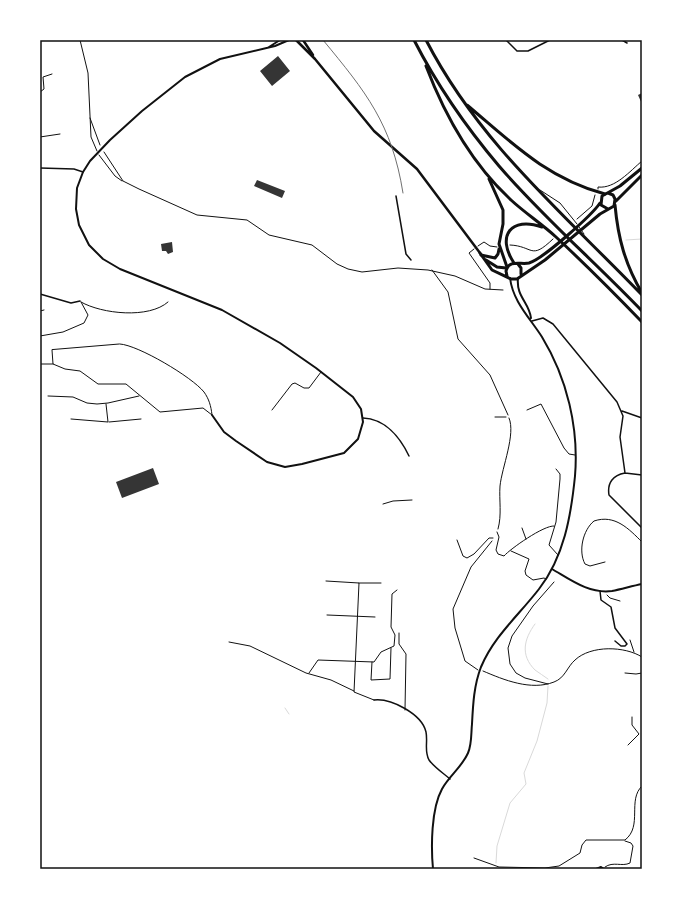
<svg xmlns="http://www.w3.org/2000/svg" width="682" height="909" font-family="'Fira Sans',sans-serif">
	<style>
		.lines { fill: none; stroke-linecap: round; stroke-linejoin: round }
		.stream { stroke: #d9d9d9; stroke-width: 1 }
		.building { fill: #353535 }
		.path { stroke: #111; stroke-width: 1 }
		.service { stroke: #111; stroke-width: 1 }
		.pedestrian { stroke: #111; stroke-width: 1.5 }
		.minor { stroke: #111; stroke-width: 1.5 }
		.tertiary { stroke: #111; stroke-width: 2 }
		.secondary { stroke: #111; stroke-width: 2.5 }
		.trunk { stroke: #111; stroke-width: 3 }
		.motorway { stroke: #111; stroke-width: 3 }
		.rail { stroke: #707070; stroke-width: 1 }
		.neatline { fill: none; stroke: #111; stroke-width: 1.5 }
	</style>
	<rect width="100%" height="100%" fill="#fff"/>
	<g class="lines">
		<path class="stream" d="M626,240l16,-1
			M535,624c-11,15 -15,31 0,46 4,3 9,6 13,9
			M285,708l4,6
			M496,863l1,-17 13,-43 16,-19 -2,-11 13,-32 10,-38 1,-17
			M494,869v-1"/>
	</g>
	<path class="building" d="M278,56l12,15 -18,15 -12,-15z
		M642,93v11l-4,-9z
		M257,180l28,11 -3,7 -28,-12z
		M172,242l1,10 -5,2 -2,-3h-4l-1,-7z
		M153,468l6,16 -37,14 -6,-16z"/>
	<g class="lines">
		<path class="path" d="M80,40l8,33 3,64 6,14
			M90,118l10,27
			M104,152l19,29 16,8 58,26 50,5 22,15 43,10 25,19 11,5 14,3 36,-4 30,2 27,6 30,13 18,1
			M99,155l16,21 7,5
			M598,189v-2c17,2 32,-16 44,-26
			M577,219l15,-13 3,-11
			M510,245c24,1 20,16 43,-6
			M478,246l6,-4 6,4 7,1
			M474,249l-5,4 21,30v6
			M432,270l16,22 10,47 32,36 18,40
			M498,529c4,-14 1,-29 2,-43 2,-19 16,-52 9,-68
			M607,595l3,3 10,3
			M630,640l4,12
			M478,670l-13,-9 -10,-33 -2,-19 18,-42 21,-26
			M483,671c21,9 48,20 71,11 11,-4 13,-15 21,-22 16,-15 50,-14 67,-3
			M548,684l-23,-6 -9,-5 -6,-9 -2,-16 4,-12 21,-30 21,-24
			M474,858l25,9 46,1 14,-2 21,-13 2,-8 4,-5h39c18,-14 2,-40 17,-54
			M605,867c8,-6 17,0 25,-4l3,-17 -2,-3 -6,-2"/>
		<path class="service" d="M40,92l4,-3 -1,-12 9,-3
			M40,137l20,-3
			M540,190l20,13 17,21
			M579,227l5,7
			M81,302c21,12 68,17 87,0
			M40,311l4,-1
			M40,336l23,-4 21,-9 4,-8 -7,-13
			M120,344c18,1 72,33 84,48 5,7 7,14 8,23l-9,-7 -43,4 -34,-28h-28l-18,-13 -15,-2 -12,-5 -1,-14z
			M40,364h13
			M48,396l25,1 14,6 10,1 11,-1 31,-7
			M272,410l20,-26 3,-1 9,5h5l12,-16
			M527,410l14,-6 23,44 5,6 6,1
			M495,417h11
			M71,419l37,3 -2,-18
			M109,422l32,-3
			M556,469l4,5v5l-4,43 -7,23 9,10
			M383,504l10,-3 19,-1
			M522,528l4,11
			M497,532l2,5 -3,13 2,4 6,2c6,-7 40,-31 50,-30
			M457,540l6,16 4,2 7,-4 15,-16h4
			M511,551l18,8 -4,12 1,4 7,5 11,-2 2,1
			M605,562l-15,4 -5,-2c-7,-13 -2,-34 9,-43 21,-7 35,8 48,21
			M326,581l33,2 -5,109 20,8
			M359,583h22
			M327,615l48,2
			M399,633v11l7,10 -1,56
			M229,642l21,4 56,27 25,7 23,11
			M372,662l-1,18 19,-1 1,-31
			M309,673l9,-13 56,2 7,-10 13,-6 1,-11 -4,-8 1,-33 5,-4
			M625,673l11,1 6,-1
			M628,745l11,-11 -7,-9v-8"/>
		<path class="pedestrian" d="M396,196l10,58 5,6"/>
		<path class="minor" d="M506,40l11,11h11l22,-11
			M622,40l5,3
			M40,168l34,1 9,3
			M40,294l31,9 9,-2
			M532,321l11,-3 10,6 64,78 6,14 -3,21 5,36 17,2
			M622,411l20,7
			M363,418c22,1 37,19 46,38
			M625,473c-12,2 -18,10 -16,22l33,33
			M600,591l1,9 10,7 4,21 12,16 -2,2h-4l-6,-5
			M374,700c17,-2 48,14 52,32 2,10 -2,19 3,28 5,7 14,13 21,19"/>
		<path class="tertiary" d="M269,47l11,-7
			M518,278c-2,19 11,24 13,40
			M212,415l12,17 12,9 31,21 18,5 17,-3 42,-11 14,-14 5,-17 -2,-13 -8,-12 -37,-29 -36,-25 -58,-33 -102,-41 -17,-10 -14,-14 -10,-20 -3,-16 1,-21 6,-16 7,-11 20,-21 32,-29 43,-34 35,-18 55,-13 14,-6
			M552,569c19,11 37,25 60,22 10,-2 20,-5 30,-7
			M433,869c-2,-22 -2,-60 9,-80 7,-13 20,-22 26,-36 4,-9 3,-20 4,-29 1,-20 2,-39 9,-57 13,-31 38,-52 58,-78 25,-32 32,-73 36,-113 4,-48 -8,-98 -33,-139 -12,-19 -29,-35 -32,-59
			M596,869l5,-2 3,2"/>
		<path class="secondary" d="M296,40l19,19 59,72 43,38 63,84
			M303,40l10,15"/>
		<path class="trunk" d="M616,201l26,-26
			M608,209l-7,-4 1,-9 18,-10 22,-18
			M480,253l12,17 19,9h6l28,-19 55,-46 14,-8 1,-7 -2,-4 -5,-2
			M486,260l11,7 9,1
			M518,264l3,4v6
			M507,276l-1,-5c3,-12 15,-6 23,-8 14,-4 63,-48 71,-60"/>
		<path class="motorway" d="M414,40c23,45 52,87 85,126 44,51 96,96 143,145
			M426,40c53,103 137,173 216,255
			M426,66c19,50 45,97 85,134 14,13 31,24 45,37 29,27 58,56 86,85
			M467,105c44,37 79,73 138,89
			M489,179l14,31v14l-4,20 8,23
			M615,205c3,33 10,59 27,88
			M481,255l14,3 3,-4 1,-5
			M514,263c-18,-27 -3,-47 28,-36"/>
		<path class="rail" d="M323,40c43,52 69,84 80,153"/>
	</g>
	<rect width="682" height="909" fill="none" stroke="#ffffff" stroke-width="82"/>
	<rect x="41" y="41" width="600" height="827" class="neatline"/>
</svg>
